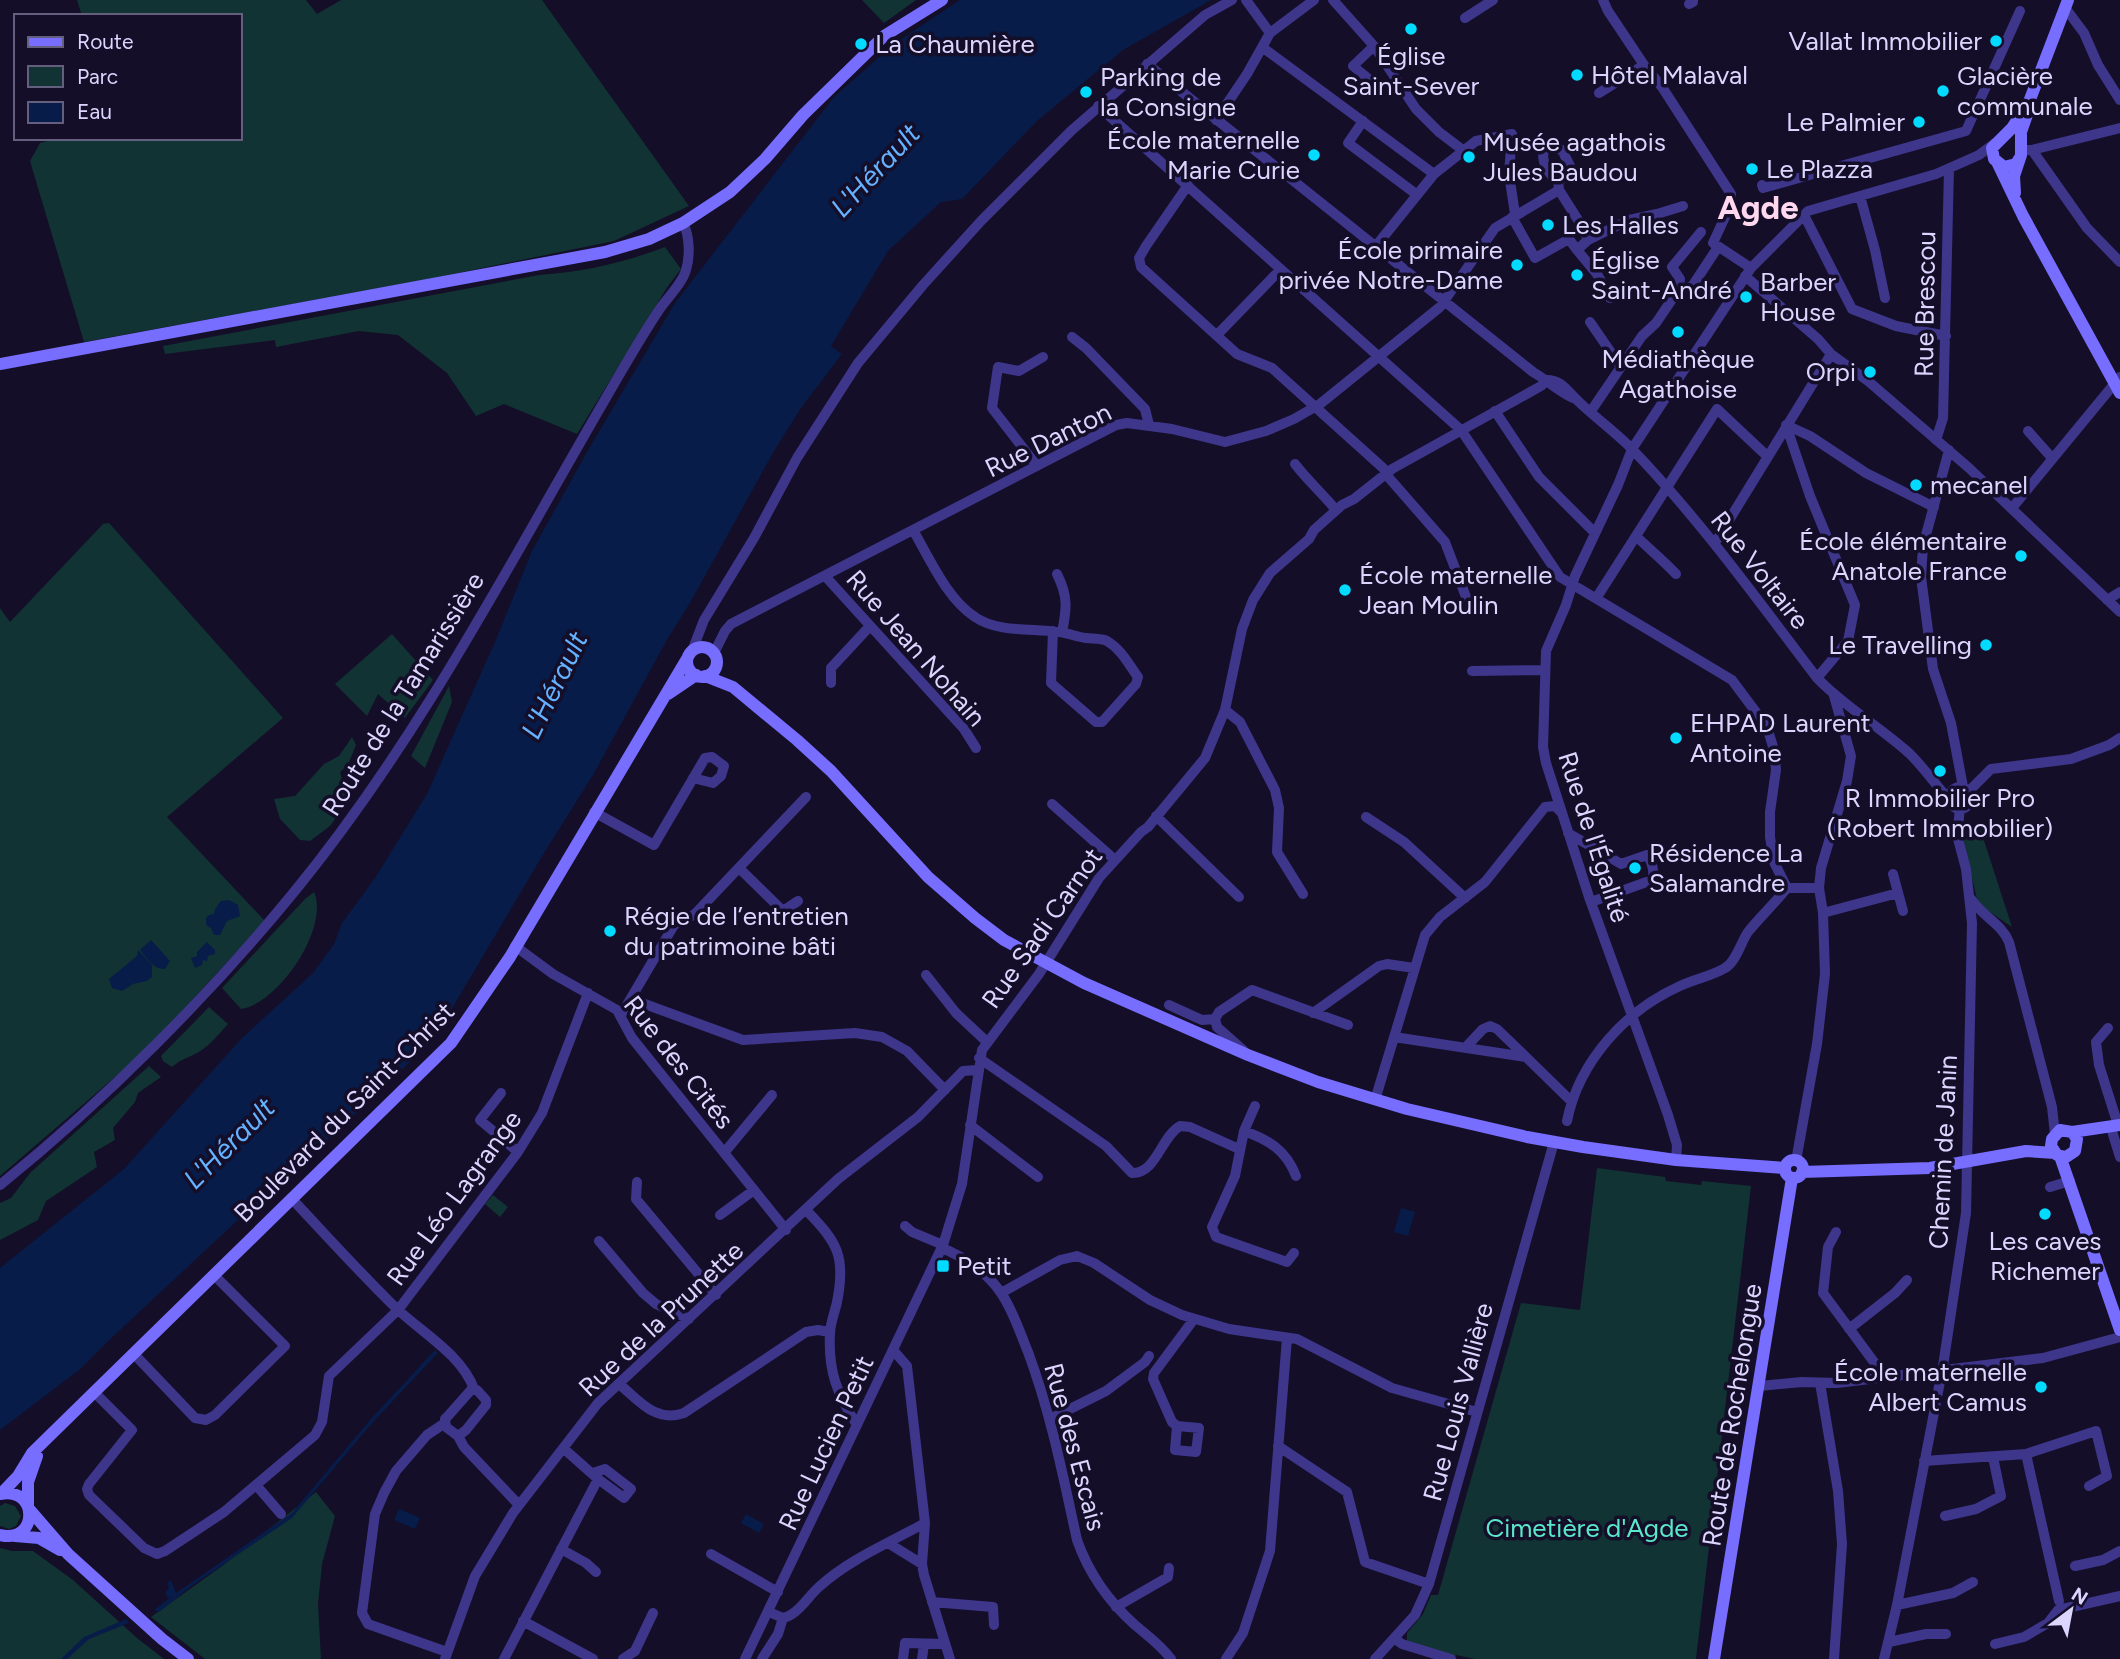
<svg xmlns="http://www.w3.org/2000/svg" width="2120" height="1659" font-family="Figtree,sans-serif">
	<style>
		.green { fill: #133 }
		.water { fill: #071c49 }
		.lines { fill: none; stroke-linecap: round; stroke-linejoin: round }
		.street { stroke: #3d368b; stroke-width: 10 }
		.secondary { stroke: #776dff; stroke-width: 12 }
		.poi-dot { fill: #02dbff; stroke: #140e29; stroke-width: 2.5 }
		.labels { text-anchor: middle; stroke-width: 7; stroke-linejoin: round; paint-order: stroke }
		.poi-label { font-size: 26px; fill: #dcd6ff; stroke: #140e29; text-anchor: start }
		.street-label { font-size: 26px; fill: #dcd6ff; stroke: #140e29 }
		.park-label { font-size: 26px; fill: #59e8ca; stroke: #140e29 }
		.water-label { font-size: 28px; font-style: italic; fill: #64b1ff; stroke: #140e29 }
		.district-label { font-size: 33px; font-weight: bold; fill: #ffd8ef; stroke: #140e29 }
	</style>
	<rect width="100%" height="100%" fill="#140e29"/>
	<path class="green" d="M77,0h229l11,14 24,-14h201l147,206 -75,35 -185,38 -345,63 -54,-181 10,-18 18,-5h182v-122h-158z
		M862,0h54l-32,23z
		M665,247l16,22 -13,17 -91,148 -73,-30 -28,12 -29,-43 -49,-38 -39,-4 -83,16 -1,-7 -110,14 -2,-8 376,-71c44,-3 84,-12 126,-28z
		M109,523l174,195 -116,99 98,104 -121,131 -144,124v-568l10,14 93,-98z
		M392,634l41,46 -28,38 -27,-24 -11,22 -32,-32z
		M449,686l3,16 -27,66 -14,-12z
		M352,737l4,8 -8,20 -8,7 8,29 -18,25 -20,15 -10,-1 -20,-21 -6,-20 21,-3 29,-32 15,-8z
		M1979,825l33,102 -34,-23 -16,-71z
		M314,892c16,36 -36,112 -73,117l-19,-21 83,-89z
		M209,1007l19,17c-10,11 -21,25 -35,31 -9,4 -14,6 -21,12l-9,-6 -2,-5z
		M149,1066l12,11 -23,16 -3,9 -22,26 2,12 -21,12 3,15 -51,34 -8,19 -38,20v-37l11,-5 19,-25z
		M1597,1168l68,9 1,4 35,4 1,-4 49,5 -55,473h-221l-19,-4 -1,2 -48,-15v-9l16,-19 8,-19h7l83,-292 59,7z
		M493,1195l15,12 -8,10 -15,-13z
		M316,1492l19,24 -13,48 -4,40 3,55h-116l-54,-42 71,-51z
		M5,1503l10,3 6,10 -5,10 -7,3 -9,-3v-20z
		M0,1548l12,3h21l40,29 64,58 27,21h-164z"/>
	<path class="water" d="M960,0h251l-88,50 -86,71 -75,78 -21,3 -53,49 -57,95 11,8 -41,54 -27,43 -84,152 -22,35 -75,137 -52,83 -100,169 -13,18 -146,138 -33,30 -9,5 -135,126 -26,26 -79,60v-162l124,-99 118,-131 71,-65 21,-29 8,-21 33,-45 52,-84 68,-152 37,-91 55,-99 88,-149 159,-206 60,-53z
		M229,900l9,5 2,11 -13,5 -7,14h-6l-3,-7 -5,-3v-7l3,-3 5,-1 1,-5 6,-8z
		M151,940l19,21 -5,8c-11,1 -18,-11 -25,-19z
		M207,942l8,8v4l-7,2 -1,5 -4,-1 -1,5 -7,3 -4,-10 6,-2v-4z
		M138,950l14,15v12l-5,4 -14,3 -11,7 -10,-3 -3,-9 28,-23z
		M1401,1208l14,4 -7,24 -14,-4z
		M435,1350l3,3 -65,69 -81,96 -99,67 -34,27 -5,-2 19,-15 -5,3 -3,-5 4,-5 -2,-5 4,-3 5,13 116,-80 78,-93z
		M399,1509l21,9 -5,11 -21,-9z
		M746,1514l18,10 -5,9 -18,-10z
		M126,1619l3,4 -40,16 -22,20h-6l23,-22z"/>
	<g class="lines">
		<path class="street" d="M1246,0l24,33 44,-33
			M1333,0l41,46 42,63 23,23 25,19
			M1603,0l5,11 36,54 18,22 69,107v10l-18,39 38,25
			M1689,4l4,-2v-2
			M2066,9l18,24 14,32 22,35
			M1465,18l28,-18
			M1262,47l172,127
			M1147,64l386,308c14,8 25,19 40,26
			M1370,80l-17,-14 21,-20
			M1599,93l45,-28
			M1098,106l363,324 99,147 172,103 35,47 7,23 2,20 -6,42v25l4,25 13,26
			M1216,120l31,-46 23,-41
			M1363,121l-15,22 68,51
			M2021,150h11l55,78 33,34
			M2032,150l88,-22
			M1558,181c-10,-7 -15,-16 -15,-28l5,-6 14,3 8,16 -5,11 -7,4 1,9
			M1188,185l-42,61 -7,12 2,9 96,87 35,14 111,100 7,11 55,63 21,55
			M1762,185l1,3 203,-57 54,-120
			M1860,196l15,54 10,48
			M1804,215l48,94 44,17 50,10
			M1512,217l23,41 34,-19 8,11
			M1588,240l41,-20 28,-6 26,-8
			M1376,246l58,-72 42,-33 36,-7 -3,40 6,40
			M1745,276l73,63 13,15 37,27 101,87 151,144
			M1676,295l17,-10 25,-38
			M1590,322l31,45
			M1217,335l63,-65
			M1072,337l14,11 59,61 4,16
			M1547,380c15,0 20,11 30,20 16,16 35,29 52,46 69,71 127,152 188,232 28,29 63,49 93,76 14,14 26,31 39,46
			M1495,411l44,66 56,56
			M1591,411l51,-75 14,-13 23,-34 1,-10 -8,-12 29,-35
			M1786,425l24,71 45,109 -7,36 -31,37
			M1786,425l24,11 56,37 68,34
			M2028,431l24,27
			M1936,440l7,-22 6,-249
			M1949,450l-26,96 -2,31 12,92 18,54 12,64
			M1295,464c13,17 28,30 41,46
			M1037,466l-45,-58 6,-41 21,4 24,-14
			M2012,508l108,-131
			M913,530c17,29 34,69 62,87 23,16 58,11 84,15 9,1 18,5 27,6 6,1 15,0 21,3 14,8 22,24 31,36l-2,7 -34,38h-6l-45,-39 2,-52
			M1636,536c13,13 27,24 40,38
			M1715,543l116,-189
			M1057,574c11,22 10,34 5,58
			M825,576l139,153 12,19
			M1597,597l120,-188 50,47
			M2107,600l13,-8
			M692,651l12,-31 50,-82 43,-80 61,-95 65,-78 58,-64 91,-91 133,-115 27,-15
			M714,653l11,-22 6,-7 385,-199 11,-2 45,6 53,13 41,-11 28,-12 26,-15 120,-97 55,-79 64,-38 19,30 10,20 -11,10 20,24 13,24
			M1472,671l72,-1
			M831,683v-15l39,-42
			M1225,710l15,12 35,68 4,18 -2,44 26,42
			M1949 798a11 11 0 1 1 22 0a11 11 0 1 1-22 0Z
			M1969,791l22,-22 80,-10 38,-14 11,-7
			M1052,804l63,56
			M594,812l60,33 51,-87 7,-1 12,9 -3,10 -8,7 -20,-5
			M1156,816l83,81
			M1366,817l38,25 61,56
			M1568,833l53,31 26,-9c5,6 8,18 5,25l-61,22
			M739,868l44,43 15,-10
			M1893,874l10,37
			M1787,888h32
			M1971,899c11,17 31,25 38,43l43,165 3,27
			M1823,913l75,-20
			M515,946l38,28 64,36 15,28 154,192
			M926,975l30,38 31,29
			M631,999l112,41 112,-7 27,4 25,14 38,39
			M1169,1005l33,15 13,-1 4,-7 33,-22 96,35
			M1313,1013l66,-47 8,-2 27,4
			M621,1015l53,-90 21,-11 111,-117
			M1215,1019l2,8 26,23
			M2108,1028l-12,14 3,23 19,60
			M1394,1037l132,20 45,44
			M1465,1048l18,-19 7,-3 7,3 29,28
			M979,1058l127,88 26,27c24,1 29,-36 48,-47l10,1 49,22
			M501,1093l-21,27 38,32
			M1375,1100l50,-165 15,-18 45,-35 60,-75 10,-1 7,7
			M1255,1106l-11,25 -9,45 -23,51 4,10 71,25 7,-9
			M1567,1121c12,-60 59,-111 113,-135 15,-7 32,-10 45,-18 11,-6 16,-26 23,-36 12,-15 27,-29 39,-44
			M970,1125l68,52
			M2111,1128l9,29
			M1244,1131c25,9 42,19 52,45
			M724,1153l48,-58
			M1676,1160l1,-15 -9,-30 -79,-218 -43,-134 -3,-16 3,-96 20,-46 9,-29 43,-91 14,-36 119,-181 57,-57 128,-37 43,-19 16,-12
			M1796,1161l21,-117 8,-70 -2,-61 -4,-25 2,-20 26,-87 4,-25 -17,-60
			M637,1182l-1,17 80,96
			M0,1185c104,-84 210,-190 294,-293 123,-150 212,-322 309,-489 18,-31 36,-63 56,-93 8,-12 23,-26 27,-40 4,-13 4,-34 -3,-47
			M2050,1187l20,-6
			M292,1199c34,36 68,74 104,109 25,24 66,47 78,81
			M807,1211c31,32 39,46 30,91 -2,10 -7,21 -7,32 -2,36 7,61 27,91
			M720,1215l34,-25
			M905,1226l7,6 31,13
			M1836,1232l-8,15 -5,46 62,84
			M599,1241l44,52 13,11 33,15
			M942,1248c22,9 46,25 59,45 12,17 19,40 27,59 23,62 35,124 49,188 12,34 31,61 58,85 13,11 26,20 36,34
			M1001,1293l59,-33 17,-4 17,7 56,37 32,15 47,14 68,10 95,49 85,24
			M1849,1329l46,-36 12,-13
			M893,1350l14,16 18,157 -3,41 2,11 26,84
			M134,1354l61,64 11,2 9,-5 70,-69 -71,-71
			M1820,1383l18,108 4,53 -8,115
			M619,1384c21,17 36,39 65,29l122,-81 12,-2 11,2
			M1760,1386l42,-4 35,1 206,-25 77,-21
			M95,1393l37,37 -43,54 -2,5 2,6 55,53 13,6 8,-3 59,-39 91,-77 7,-13 7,-46 69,-66 120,-158 24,-39 46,-120
			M1050,1419l56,-28 39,-29 4,-6
			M445,1423l-18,12 -31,36 -12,22 -9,21 -13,99 6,11 79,28
			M1177,1426l22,2 -3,24 -21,-2 2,-24 -5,-4 -19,-43 1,-6 40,-54
			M458,1436l8,-6 20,-25v-5l-9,-10h-6l-23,26 -3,3 1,8 12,9 6,11 55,58
			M1278,1446l69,46 18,70 64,22
			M2026,1454l33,147
			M1924,1461l102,-7 70,-23 11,45 -18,10
			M593,1473l12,-4 26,20 -7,9 -26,-19
			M256,1485l25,29
			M1945,1516l31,-7 25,-13 -8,-39
			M888,1543l34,21
			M561,1549l25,14 10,9
			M711,1554l67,38
			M2075,1566l28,-6 17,-9
			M932,1602l61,5 1,18
			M1897,1605l56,-12 20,-11
			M1116,1607l52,-30 1,-9
			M769,1612l14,6c15,-3 25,-22 37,-32 30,-27 69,-43 105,-63
			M523,1621l70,38
			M1395,1639l7,5 49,15
			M1889,1642l37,-8h20
			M1995,1644l29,-7 24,-14 10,-13 62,-14
			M445,1659l30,-83 38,-63 85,-110 240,-224 80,-62 45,-46 14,-1
			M504,1659l94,-180 -35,-31
			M623,1659l12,-8 18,-38
			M745,1659l198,-414 19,-61 20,-134 57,-76 60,-96 42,-46 7,-5 57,-69 20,-48 17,-81 11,-29 17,-27 39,-34 5,-9 28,-25 12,-6 38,-30 149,-83 6,-6
			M762,1659l16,-25 5,-16
			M903,1659l2,-16 40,1
			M922,1659l2,-15
			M1226,1659l17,-26 27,-82 17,-213
			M1375,1659l40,-44 14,-31 125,-442
			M1884,1659l13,-54 46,-239 23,-153 6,-290 -6,-54 -9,-34 3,-26"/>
		<path class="secondary" d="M2019,159l-3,5 -12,3 -10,-8 -2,-11 20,-20 17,-26 39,-102
			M1998,164l25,52 97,177
			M2015,193l-1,-17 7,-21v-23l7,-20
			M0,364l605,-112 44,-13 34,-16 47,-31 35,-33 38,-44 81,-79 58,-36
			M687 662a15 15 0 1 1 30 0a15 15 0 1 1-30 0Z
			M705,676l28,11 64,53 34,31 97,106 47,41 29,22 80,43 164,72 70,27 89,27 120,28 56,10 93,13 109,8
			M668,694l28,-19
			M2072,1132l5,7 -2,12 -9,6 -9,-2 -6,-9 1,-7 8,-9 12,2 48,-7
			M2060,1156l60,174
			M1785 1169a9 9 0 1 1 18 0a9 9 0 1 1-18 0Z
			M1802,1172l128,-4 96,-17 29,2
			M1,1494l17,-18 14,-23 419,-410 59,-86 178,-300
			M28,1506v-24l9,-26
			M29,1509l39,45 94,85 26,20
			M0,1535c39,9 39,-49 0,-41
			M15,1536l24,2 21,12
			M1714,1659l78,-481"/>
	</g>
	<g class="poi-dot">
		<circle cx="1411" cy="29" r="7"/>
		<circle cx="1996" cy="41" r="7"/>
		<circle cx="861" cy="44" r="7"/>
		<circle cx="1577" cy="75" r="7"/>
		<circle cx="1943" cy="91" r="7"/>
		<circle cx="1086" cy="92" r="7"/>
		<circle cx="1919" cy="122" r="7"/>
		<circle cx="1314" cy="155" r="7"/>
		<circle cx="1469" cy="157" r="7"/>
		<circle cx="1752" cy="169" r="7"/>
		<circle cx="1548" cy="225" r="7"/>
		<circle cx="1517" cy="265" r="7"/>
		<circle cx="1577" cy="275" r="7"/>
		<circle cx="1746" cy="297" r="7"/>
		<circle cx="1678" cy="332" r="7"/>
		<circle cx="1870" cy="372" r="7"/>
		<circle cx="1916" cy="485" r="7"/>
		<circle cx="2021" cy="556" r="7"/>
		<circle cx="1345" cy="590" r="7"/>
		<circle cx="1986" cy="645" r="7"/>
		<circle cx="1676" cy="738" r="7"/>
		<circle cx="1940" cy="771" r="7"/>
		<circle cx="1635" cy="868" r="7"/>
		<circle cx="610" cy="931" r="7"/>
		<circle cx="2045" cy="1214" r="7"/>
		<rect x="936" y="1259" width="14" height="14" rx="3.5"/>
		<circle cx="2041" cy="1387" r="7"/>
	</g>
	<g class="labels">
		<g class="poi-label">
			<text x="1982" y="50" text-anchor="end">Vallat Immobilier</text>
			<text x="875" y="53">La Chaumière</text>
			<text x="1411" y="65" text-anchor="middle">Église<tspan x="1411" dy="30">Saint-Sever</tspan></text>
			<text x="1591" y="84">Hôtel Malaval</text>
			<text x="1957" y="85">Glacière<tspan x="1957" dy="30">communale</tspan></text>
			<text x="1100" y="86">Parking de<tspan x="1100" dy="30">la Consigne</tspan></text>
			<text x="1905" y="131" text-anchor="end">Le Palmier</text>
			<text x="1300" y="149" text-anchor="end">École maternelle<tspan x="1300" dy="30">Marie Curie</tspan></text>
			<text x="1483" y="151">Musée agathois<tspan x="1483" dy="30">Jules Baudou</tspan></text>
			<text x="1766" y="178">Le Plazza</text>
			<text x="1562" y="234">Les Halles</text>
			<text x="1503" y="259" text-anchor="end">École primaire<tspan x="1503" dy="30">privée Notre-Dame</tspan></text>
			<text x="1591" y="269">Église<tspan x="1591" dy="30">Saint-André</tspan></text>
			<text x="1760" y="291">Barber<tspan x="1760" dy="30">House</tspan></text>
			<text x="1678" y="368" text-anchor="middle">Médiathèque<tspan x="1678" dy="30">Agathoise</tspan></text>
			<text x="1856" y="381" text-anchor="end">Orpi</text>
			<text x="1930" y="494">mecanel</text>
			<text x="2007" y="550" text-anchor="end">École élémentaire<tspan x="2007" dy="30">Anatole France</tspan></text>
			<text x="1359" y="584">École maternelle<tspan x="1359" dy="30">Jean Moulin</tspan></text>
			<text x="1972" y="654" text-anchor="end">Le Travelling</text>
			<text x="1690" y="732">EHPAD Laurent<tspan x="1690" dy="30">Antoine</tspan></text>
			<text x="1940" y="807" text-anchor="middle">R Immobilier Pro<tspan x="1940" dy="30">(Robert Immobilier)</tspan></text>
			<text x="1649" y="862">Résidence La<tspan x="1649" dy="30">Salamandre</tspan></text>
			<text x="624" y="925">Régie de l’entretien<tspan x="624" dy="30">du patrimoine bâti</tspan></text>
			<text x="2045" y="1250" text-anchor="middle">Les caves<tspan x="2045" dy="30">Richemer</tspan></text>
			<text x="957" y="1275">Petit</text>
			<text x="2027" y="1381" text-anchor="end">École maternelle<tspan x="2027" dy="30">Albert Camus</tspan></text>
		</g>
		<g class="street-label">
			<text transform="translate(1925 304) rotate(-89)" y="9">Rue Brescou</text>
			<text transform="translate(1048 440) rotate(-26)" y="9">Rue Danton</text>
			<text transform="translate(1760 570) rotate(52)" y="9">Rue Voltaire</text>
			<text transform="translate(916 648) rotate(49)" y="9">Rue Jean Nohain</text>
			<text transform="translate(403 694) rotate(-58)" y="9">Route de la Tamarissière</text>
			<text transform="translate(1594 837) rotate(72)" y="9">Rue de l'Égalité</text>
			<text transform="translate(1042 928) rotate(-55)" y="9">Rue Sadi Carnot</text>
			<text transform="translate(679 1062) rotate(52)" y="9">Rue des Cités</text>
			<text transform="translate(344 1112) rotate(-45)" y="9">Boulevard du Saint-Christ</text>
			<text transform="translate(1943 1152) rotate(-87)" y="9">Chemin de Janin</text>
			<text transform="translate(454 1198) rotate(-54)" y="9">Rue Léo Lagrange</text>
			<text transform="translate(661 1319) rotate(-43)" y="9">Rue de la Prunette</text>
			<text transform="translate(1458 1402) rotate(-75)" y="9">Rue Louis Vallière</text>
			<text transform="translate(1732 1415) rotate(-81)" y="9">Route de Rochelongue</text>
			<text transform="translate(826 1443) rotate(-65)" y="9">Rue Lucien Petit</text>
			<text transform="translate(1075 1447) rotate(75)" y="9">Rue des Escais</text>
		</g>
		<g class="park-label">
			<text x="1587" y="1537">Cimetière d'Agde</text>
		</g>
		<g class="water-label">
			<text transform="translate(875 170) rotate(-47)" y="10">L'Hérault</text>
			<text transform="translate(554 685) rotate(-64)" y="10">L'Hérault</text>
			<text transform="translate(229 1143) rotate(-45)" y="10">L'Hérault</text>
		</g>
		<g class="district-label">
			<text x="1758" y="219">Agde</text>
		</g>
	</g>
	<rect x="14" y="14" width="228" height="126" fill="#140e29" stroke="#645e7f" stroke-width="2"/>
	<rect x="28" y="37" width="35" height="10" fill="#776dff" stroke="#645e7f" stroke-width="2"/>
	<text x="77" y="49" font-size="21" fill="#dcd6ff">Route</text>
	<rect x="28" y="66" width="35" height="21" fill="#113333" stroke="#645e7f" stroke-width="2"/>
	<text x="77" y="84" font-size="21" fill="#dcd6ff">Parc</text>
	<rect x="28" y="102" width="35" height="21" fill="#071c49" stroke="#645e7f" stroke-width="2"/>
	<text x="77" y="119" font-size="21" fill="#dcd6ff">Eau</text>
	<g transform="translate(2071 1610) rotate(32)" stroke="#140e29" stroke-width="5" paint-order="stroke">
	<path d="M0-5L12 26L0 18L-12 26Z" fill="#dcd6ff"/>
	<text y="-10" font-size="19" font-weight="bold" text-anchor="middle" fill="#dcd6ff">N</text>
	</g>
</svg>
